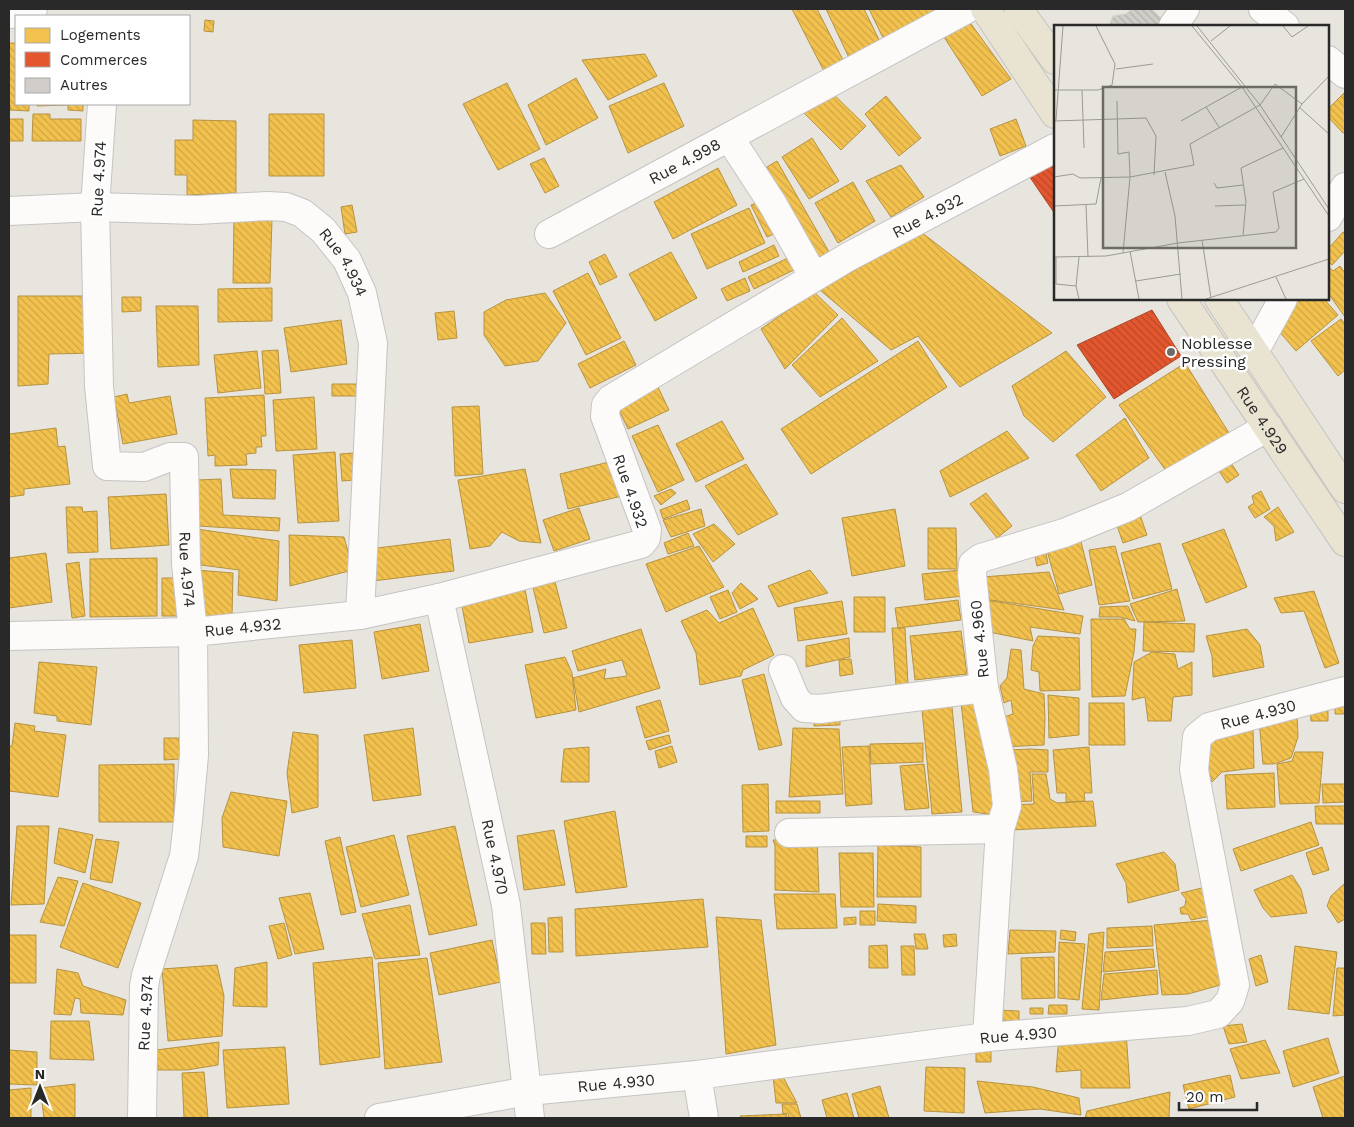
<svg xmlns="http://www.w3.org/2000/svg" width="1354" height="1127" font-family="'Work Sans',sans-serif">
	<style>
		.homes { fill: url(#homes-back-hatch); stroke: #b69343 }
		.shops { fill: url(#shops-back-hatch); stroke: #ac492c }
		.building { fill: url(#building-back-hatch); stroke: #d3d0ca }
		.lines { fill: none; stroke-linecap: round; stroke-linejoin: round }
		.minor-casing { stroke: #c5c4c4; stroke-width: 30 }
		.major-casing { stroke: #c4c3c0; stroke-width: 30 }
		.minor { stroke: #fcfbfa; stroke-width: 28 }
		.major { stroke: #e8e4d1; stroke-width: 28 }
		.poi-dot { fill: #6c6b68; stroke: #fff; stroke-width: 2 }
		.labels { text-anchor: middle; stroke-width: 5; stroke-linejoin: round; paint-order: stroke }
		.street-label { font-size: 16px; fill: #292929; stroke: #fff }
		.poi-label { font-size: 16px; fill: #292929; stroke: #fff; text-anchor: start }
		.inset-road { fill: none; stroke: #9c9a96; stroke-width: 1 }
		.view { fill: #6c6b68; fill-opacity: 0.15; stroke: #6c6b68; stroke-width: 2.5 }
		.inset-edge { fill: none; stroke: #292929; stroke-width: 2.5 }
	</style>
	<defs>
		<pattern id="homes-back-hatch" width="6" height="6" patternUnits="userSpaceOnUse" patternTransform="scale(1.25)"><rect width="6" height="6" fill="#f2c14e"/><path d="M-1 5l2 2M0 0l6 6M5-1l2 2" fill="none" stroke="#d0a644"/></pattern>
		<pattern id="shops-back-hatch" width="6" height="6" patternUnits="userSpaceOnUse" patternTransform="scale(1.25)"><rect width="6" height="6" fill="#e4572e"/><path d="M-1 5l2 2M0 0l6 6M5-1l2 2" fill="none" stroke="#b94827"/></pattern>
		<pattern id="building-back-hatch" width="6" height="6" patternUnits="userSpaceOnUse" patternTransform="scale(1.25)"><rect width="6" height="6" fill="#d1cec9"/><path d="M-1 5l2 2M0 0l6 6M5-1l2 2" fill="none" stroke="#b3b1ad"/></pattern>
	</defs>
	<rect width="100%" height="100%" fill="#e8e5de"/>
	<path class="homes" d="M792,9h25l28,55 -19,11z
		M826,9h38l19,39 -32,14z
		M869,9h86l-69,35z
		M966,17l45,62 -29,17 -40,-62z
		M205,20l9,1 -1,11 -9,-1z
		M9,43h7v61h13v7l-19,-1v-5h-1z
		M645,54l12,22 -49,24 -26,-40z
		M576,78l22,40 -52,27 -18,-40z
		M507,83l33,66 -42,21 -35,-66z
		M664,83l20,43 -56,27 -19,-47z
		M827,88l39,38 -25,24 -38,-38z
		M1344,93l1,39 -2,1 -15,-16v-8z
		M886,96l35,42 -22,18 -34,-42z
		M37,104h46v7l-15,-1v-5l-31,1z
		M33,114h17v5h31v22h-49z
		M269,114h55v62h-55z
		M9,119h14v22h-14z
		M1016,119l10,27 -26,10 -10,-27z
		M193,120l43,1v72l-49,2v-20h-12v-35h18z
		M812,138l27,43 -30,18 -27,-42z
		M544,158l15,28 -14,7 -15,-29z
		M777,161l52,91 -20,11 -52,-90z
		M901,165l23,32 -33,20 -25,-36z
		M718,168l19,37 -64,34 -19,-37z
		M853,182l22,39 -37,22 -23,-40z
		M759,202l15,32 -7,3 -16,-32z
		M352,205l5,27 -12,2 -4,-27z
		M749,208l16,35 -58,26 -16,-35z
		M234,218l38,1 -2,64h-37z
		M921,232l131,101 -92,54 -42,-51 -27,14 -71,-60z
		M1343,232l2,1v18l-13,14 -4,-4v-12z
		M774,245l5,11 -36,16 -4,-10z
		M671,252l26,46 -42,23 -26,-47z
		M605,254l12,23 -17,8 -11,-23z
		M790,257l6,12 -42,20 -6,-12z
		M1328,266l5,5 7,-5 5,7v44l-17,-24z
		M588,273l33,65 -35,17 -33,-64z
		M745,278l5,13 -23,10 -6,-12z
		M272,288v33l-54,1v-33z
		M814,292l24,23 -53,54 -24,-40z
		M545,293l21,30 -28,38 -33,5 -21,-31v-23l22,-12z
		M18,296h76v57l-45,1 -1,30 -30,2z
		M122,297h19v14l-19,1z
		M1290,299h34l14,16 -42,36 -24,-28z
		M156,306h42l1,59 -41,2z
		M454,311l3,27 -19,2 -3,-27z
		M842,318l36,43 -58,36 -28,-32z
		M1341,319l4,5v46l-7,6 -27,-35z
		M341,320l6,44 -56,8 -7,-44z
		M624,341l12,24 -46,23 -12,-24z
		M918,341l29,46 -136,87 -30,-45z
		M278,350l3,43 -16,1 -3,-43z
		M257,351l4,37 -43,5 -4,-38z
		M1066,351l40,46 -53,45 -29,-26 -12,-30z
		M1185,363l44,70 -60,42 -50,-70z
		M656,383l13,27 -41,19 -10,-21z
		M332,384h25l1,12h-26z
		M127,394l2,9 41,-7 7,38 -54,10 -9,-47z
		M264,395l2,41h-5l1,11h-6v6l-10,1 1,11 -32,1v-11l-7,1 -3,-58z
		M314,397l3,52 -41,2 -3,-51z
		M479,406l4,68 -28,2 -3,-69z
		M1125,418l24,40 -48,33 -25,-36z
		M722,421l22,38 -48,23 -20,-38z
		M658,425l26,55 -26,12 -26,-56z
		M56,428l2,19 7,-1 5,38 -46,5v6l-15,2v-63z
		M1007,431l22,27 -79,39 -10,-26z
		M335,452l4,69 -41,2 -5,-68z
		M353,453l2,27 -13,1 -2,-27z
		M613,461l9,35 -54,13 -8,-35z
		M1231,463l8,12 -12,8 -8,-12z
		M746,464l32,50 -40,21 -33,-49z
		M230,469l46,1 -1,29 -42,-1z
		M525,469l16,74 -22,-2 -17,-9 -12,14 -20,3 -12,-69z
		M221,479l2,36 57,3 -1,13 -81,-5 -1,-46z
		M671,489l5,4 -15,12 -7,-9z
		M1261,491l9,18 -15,9 -7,-11 6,-4 -2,-7z
		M986,493l26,33 -15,12 -27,-34z
		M166,494l3,51 -58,4 -3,-52z
		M687,500l3,9 -27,10 -3,-9z
		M66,507h16l1,5 14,-1 1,41 -30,1z
		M1278,507l16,25 -18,9 -2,-15 -10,-9z
		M579,508l11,31 -36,12 -11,-31z
		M701,509l4,17 -34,11 -8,-17z
		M895,509l10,57 -53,10 -10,-58z
		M1139,512l8,23 -24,8 -8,-23z
		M714,524l21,20 -22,18 -20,-28z
		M928,528h28l1,41h-29z
		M197,529l82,12 -2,60 -39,-6 1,-25 -46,-6z
		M1224,529l23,58 -41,16 -24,-59z
		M688,533l6,13 -26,8 -4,-11z
		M289,535l55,2 9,33 -63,16z
		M1080,538l12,47 -33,9 -13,-47z
		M450,539l4,32 -81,10 -4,-32z
		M1160,543l12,46 -39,10 -12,-46z
		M699,546l25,41 -58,25 -20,-48z
		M1115,546l15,55 -31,4 -10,-55z
		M1045,549l3,14 -11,3 -3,-14z
		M46,553l6,49 -43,6v-50z
		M157,558v58l-67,1v-58z
		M79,562l6,54 -13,2 -6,-54z
		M196,570l37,3 -1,44 -36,-1z
		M552,570l15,58 -23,5 -14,-58z
		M810,570l18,23 -50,14 -10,-21z
		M961,570l3,26 -39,4 -3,-26z
		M1049,572l15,38 -74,-10 -8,-23z
		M162,578h19v38h-19z
		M741,583l17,16 -18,10 -8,-16z
		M525,589l8,43 -64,11 -8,-42z
		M1177,589l8,32 -47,1 -8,-18z
		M728,590l9,22 -17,7 -10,-22z
		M1314,591l25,72 -14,5 -21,-57 -23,2 -7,-15z
		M854,597h31v35h-31z
		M958,600l3,20 -63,8 -3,-20z
		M986,600l97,16 -3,18 -50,-7 3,14 -44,-9z
		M842,601l5,33 -49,7 -4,-33z
		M1128,606l7,15 -15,-4h-21l1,-10z
		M753,608l21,47 -31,15 -2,6 -41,9 -4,-32 -15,-32 26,-11 12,13z
		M1091,619h33l6,10h6l-2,23 -9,44 -33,1z
		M1144,622l51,2 -1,28 -51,-1z
		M420,624l9,47 -47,8 -8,-47z
		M892,628h13l3,57h-12z
		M641,629l19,59 -81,24 -6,-34 33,-9 -2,10 23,-3 -5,-16 -44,11 -6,-20z
		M1247,629l13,16 4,22 -51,10 -1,-21 -6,-20z
		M961,631l6,43 -52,6 -5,-44z
		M1038,636l41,2 1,52 -40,1 -1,-19 -8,-2 2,-24z
		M849,638l1,19 -44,10v-21z
		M352,640l4,48 -52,5 -5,-48z
		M1011,649l10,1 3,39 20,5 1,25 -1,26 -42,2 2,-30 9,-3 -2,-14 -7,3 -4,-17 7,-8z
		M1152,652l23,2 3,15 14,-7v33l-19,2 -2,24h-23l-3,-24 -13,3 2,-38z
		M565,657l7,16 4,37 -40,8 -11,-53z
		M851,659l2,15 -13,2 -1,-16z
		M39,662l58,5 -6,58 -34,-4v-5l-23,-3z
		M764,674l18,71 -23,5 -17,-70z
		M979,689l24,127 -30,-4 -13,-119z
		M1048,695l31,3v37l-30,3z
		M951,696l11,116 -30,2 -11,-115z
		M1345,699v15h-10v-14z
		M660,700l9,31 -24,7 -9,-31z
		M1089,703h35l1,42h-36z
		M1310,704h18v17h-17z
		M840,713v12l-26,1v-12z
		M1297,714l1,23 -7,21 -17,6h-11l-4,-44z
		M15,723l20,3 -1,5 32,4 -8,62 -49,-6 1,-17h-1v-28h3z
		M1253,727l1,41 -32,4 -10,10 -7,-24 4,-27z
		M413,728l8,67 -48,6 -9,-66z
		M793,728l46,1 4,65 -54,3z
		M293,732l25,3v72l-26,6 -5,-40z
		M669,735l2,8 -22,7 -3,-9z
		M164,738h15l1,21 -16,1z
		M923,743v19l-52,2 -1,-20z
		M672,746l5,16 -18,6 -4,-17z
		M869,746l3,58 -26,2 -4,-59z
		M589,747v35h-28l3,-33z
		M1089,747l3,46h-8l1,8 -19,1v-9h-9l-4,-43z
		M1030,749l18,1v22h-18l2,29 -22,1 -2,-52z
		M1295,752h28l-4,51 -39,1 -3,-40 15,-3z
		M174,764v58h-75v-57z
		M924,764l5,44 -24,2 -5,-44z
		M1274,773l1,34 -48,2 -2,-34z
		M1032,774h14l4,25 7,4 36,-2 3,25 -86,4v-25l24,-1z
		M768,784l1,47 -26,1 -1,-47z
		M1322,784h23v18l-22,1z
		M231,792l56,9 -8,55 -56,-9 -1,-29z
		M776,801h44v12h-44z
		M1315,806h30v18h-29z
		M615,811l12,76 -51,6 -12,-72z
		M1311,822l8,23 -78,26 -8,-22z
		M17,826h32l-5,78 -33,1z
		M455,826l22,99 -48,10 -22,-99z
		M59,828l34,7 -8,38 -31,-10z
		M554,830l11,55 -41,5 -7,-54z
		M394,835l15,60 -48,12 -15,-60z
		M746,836h21v11h-21z
		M340,837l16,75 -15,3 -16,-74z
		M817,838l2,54 -44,-2v-45l-2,-5z
		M96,839l23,3 -7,41 -22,-4z
		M878,845l43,2v50h-44z
		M1322,847l7,23 -16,5 -7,-22z
		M1164,852l11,12 4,26 -51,13 -2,-20 -10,-19z
		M839,853h34l1,54h-33z
		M1292,875l9,14 6,24 -36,4 -8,-9 -9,-18z
		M58,877l20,4 -14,45 -24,-4z
		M83,883l58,20 -23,65 -58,-21z
		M1345,883v36l-7,4 -11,-17 4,-10z
		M1210,886l6,29 -25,5 -3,-6h-7l-1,-6 5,-2 1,-7 -5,-6z
		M310,893l14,56 -29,5 -16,-56z
		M774,894h61l2,34 -60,1z
		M703,899l5,48 -132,9 -1,-47z
		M878,904l38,2v17l-39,-2z
		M410,905l10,50 -45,4 -13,-45z
		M860,911h15v14h-15z
		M562,917l1,35h-14l-1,-34z
		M716,917l45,3 15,125 -50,9z
		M856,917v7l-12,1v-7z
		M1214,920l10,64 -36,10 -26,1 -8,-70z
		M284,923l8,32 -14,4 -9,-33z
		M531,923h14l1,31h-14z
		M1152,926l1,20 -46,2v-20z
		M1010,930l46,1 -1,21 -47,2z
		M1061,930l15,2 -1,9 -15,-2z
		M1104,932l-5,78 -17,-1 7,-75z
		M914,934h11l3,15h-12z
		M956,934l1,12 -13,1 -1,-12z
		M9,935h27v48h-27z
		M492,940l9,42 -62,13 -9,-42z
		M1059,942l26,2 -6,56 -21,-2z
		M887,945l1,23h-19v-22z
		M901,946h13l1,29h-13z
		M1295,946l42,6 -8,62 -41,-5z
		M1153,949l2,18 -52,5 2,-20z
		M1261,955l7,27 -12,4 -7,-27z
		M372,957l8,100 -60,8 -7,-102z
		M1054,957l1,41 -33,1 -1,-41z
		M427,958l15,104 -57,7 -7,-106z
		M267,962v45l-34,-1 2,-38z
		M217,965l7,31 -2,40 -54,5 -6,-72z
		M1337,968h8v47l-12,1z
		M57,969l21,4 5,13 43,14 -3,15 -42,-2 -1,-14 -5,-1 -4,17 -17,-1z
		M1157,970l1,24 -57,6 3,-26z
		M1049,1005h18v9h-19z
		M1030,1008h13v6h-13z
		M998,1010l21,1v10h-22z
		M51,1021h38l5,39 -44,-1z
		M1242,1024l5,18 -18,2 -6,-18z
		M1126,1032l4,56h-49v-18l-25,2 3,-36z
		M1328,1038l11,35 -46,14 -10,-36z
		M1265,1040l15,33 -39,6 -11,-30z
		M219,1042l-1,23 -31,5h-29l-2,-20z
		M991,1044v18h-15v-17z
		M285,1047l4,57 -62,4 -4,-58z
		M9,1050l28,2v33l-28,-1z
		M926,1067l39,1 -1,45 -40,-2z
		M204,1072l4,46h-24l-2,-45z
		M782,1075l15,28h-21l-3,-27z
		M1230,1075l5,22 -46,12 -6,-24z
		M1345,1076v42h-22l-10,-31z
		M977,1081l56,6 46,11 2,17 -41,-6 -55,4z
		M75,1084v34h-31l-4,-30z
		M880,1086l9,32h-30l-7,-24z
		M31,1088v30h-22v-28z
		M1170,1092l-1,26h-84l2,-7z
		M847,1093l7,25h-27l-5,-18z
		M782,1104h15l4,14h-12l-1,-5 -5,1z
		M786,1114l1,4h-46l-1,-2z"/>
	<path class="shops" d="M1055,162v52l-28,-41z
		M1152,310l29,46 -67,43 -37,-54z"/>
	<path class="building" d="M1132,9h20l15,15 -2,2h-56l4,-10 13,-2z"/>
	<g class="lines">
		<g class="minor-casing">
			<g id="minor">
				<path d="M1263,9l22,17"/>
				<path d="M9,14l16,-2 8,-3"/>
				<path d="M1173,26l12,-17"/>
				<path d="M1328,60l17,14"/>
				<path id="s1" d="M102,104l-7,103 4,179 8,80 37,1 26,-10h14l2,107 7,68 1,123 -6,66 -4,35 -38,119 -2,11 -2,132"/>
				<path d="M729,137l238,-128"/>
				<path id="s2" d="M9,211l86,-4 102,3 70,-4 19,1 16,6 21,17 24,30 15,33 11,50 -13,272"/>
				<path d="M1328,217l17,-30"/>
				<path id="s3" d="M549,234l180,-97 43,66 42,74"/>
				<path d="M1254,352l29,-53"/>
				<path id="s4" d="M439,598l67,307 24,213"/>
				<path id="s5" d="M9,636l184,-4 167,-17 79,-17 202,-54 5,-6 1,-8 -42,-114 1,-11 5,-6 237,-142 207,-109"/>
				<path d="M783,669l12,29 9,10 16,1 164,-21"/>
				<path d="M789,833l211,-4"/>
				<path d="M987,1037l13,-208 7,-23 -4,-37 -19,-81 -12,-113 1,-11 8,-6 83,-25 64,-26 140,-80"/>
				<path d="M697,1075l7,43"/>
				<path id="s6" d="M379,1118l149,-27 169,-16 290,-38 201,-16 30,-7 12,-13 5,-16 -41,-215 3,-33 12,-10 136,-36"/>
			</g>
		</g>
		<g class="major-casing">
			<g id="major">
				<path d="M985,9l70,105"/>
				<path d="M1018,9l37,51"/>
				<path id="s7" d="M1181,299l164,243"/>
				<path d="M1219,299l126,190"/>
			</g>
		</g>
		<use href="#minor" class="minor"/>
		<use href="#major" class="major"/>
	</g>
	<circle class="poi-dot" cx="1171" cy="352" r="5"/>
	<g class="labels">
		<g class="street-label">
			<text dy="6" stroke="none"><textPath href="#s3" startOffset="154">Rue 4.998</textPath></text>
			<text transform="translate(98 179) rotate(-87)" y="6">Rue 4.974</text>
			<text dy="6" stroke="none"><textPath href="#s5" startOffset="1164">Rue 4.932</textPath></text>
			<text dy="6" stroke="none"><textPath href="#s2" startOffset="360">Rue 4.934</textPath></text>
			<text dy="6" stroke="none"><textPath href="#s7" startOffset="146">Rue 4.929</textPath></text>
			<text transform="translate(631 491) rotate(71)" y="6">Rue 4.932</text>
			<text dy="6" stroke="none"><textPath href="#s1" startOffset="554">Rue 4.974</textPath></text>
			<text dy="6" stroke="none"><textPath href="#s5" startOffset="234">Rue 4.932</textPath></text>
			<text transform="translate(979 639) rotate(-96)" y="6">Rue 4.960</text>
			<text dy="6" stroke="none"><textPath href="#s6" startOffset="1199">Rue 4.930</textPath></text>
			<text dy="6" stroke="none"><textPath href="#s4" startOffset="265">Rue 4.970</textPath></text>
			<text transform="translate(145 1013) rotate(-87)" y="6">Rue 4.974</text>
			<text dy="6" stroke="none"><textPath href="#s6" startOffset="645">Rue 4.930</textPath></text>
			<text dy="6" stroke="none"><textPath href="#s6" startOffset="240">Rue 4.930</textPath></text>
		</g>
		<g class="poi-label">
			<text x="1181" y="349">Noblesse<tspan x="1181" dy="18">Pressing</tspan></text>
		</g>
	</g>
	<g transform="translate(1054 25)">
		<rect width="275" height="275" fill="#e8e5de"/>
		<path class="inset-road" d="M138,1l50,61 87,129M143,1l63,79 69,104M229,1l9,11 16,-11M157,16l19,-15M62,44l37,-5M0,65h44l14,-5 3,-21 -19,-38M28,65l2,58M63,76l1,53 11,-2 1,25 -7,76M152,82l36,-20M245,82l30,27M2,95l7,-94M0,96l92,-3 10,18 -2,39M127,96l25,-14 13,20M227,112l21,-33 27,-28M111,147l10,44 7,83M0,152l19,-3 7,4 50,-1 64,-12 -4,-21 70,-39 15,-21 27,20M160,158l3,5 26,-3M32,180l2,52M0,181l42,-2 5,-26M161,181l30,-1M189,210l3,-33 -5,-34 42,-20M148,215l9,58M76,226l9,48M0,232l52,-1 72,-13 98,-11 3,-4 -6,-36 31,-13M2,232v27l20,2M25,232l-3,29 3,13M222,252l10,22M82,256l45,-7M152,274l123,-40"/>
		<path class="view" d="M49,62h193v161h-193z"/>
		<rect width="275" height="275" class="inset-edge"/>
	</g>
	<rect width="1354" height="1127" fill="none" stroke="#292929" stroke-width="20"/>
	<rect x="15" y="15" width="175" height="90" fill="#ffffff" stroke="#a9a9a9"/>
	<rect x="25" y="28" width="25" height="15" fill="#f2c14e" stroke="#a9a9a9"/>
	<text x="60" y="40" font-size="15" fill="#292929">Logements</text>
	<rect x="25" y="52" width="25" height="15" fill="#e4572e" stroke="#a9a9a9"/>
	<text x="60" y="65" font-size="15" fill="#292929">Commerces</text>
	<rect x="25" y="78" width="25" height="15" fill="#d1cec9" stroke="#a9a9a9"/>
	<text x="60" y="90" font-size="15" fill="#292929">Autres</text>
	<g transform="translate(40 1087)" stroke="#ffffff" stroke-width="4" paint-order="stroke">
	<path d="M0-4L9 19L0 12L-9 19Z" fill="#292929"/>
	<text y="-8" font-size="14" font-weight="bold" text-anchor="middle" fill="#292929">N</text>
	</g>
	<path d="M1179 1102v8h78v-8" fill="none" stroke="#292929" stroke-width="2.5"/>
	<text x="1186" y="1102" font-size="15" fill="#292929" stroke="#ffffff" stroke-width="4" paint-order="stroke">20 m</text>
</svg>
